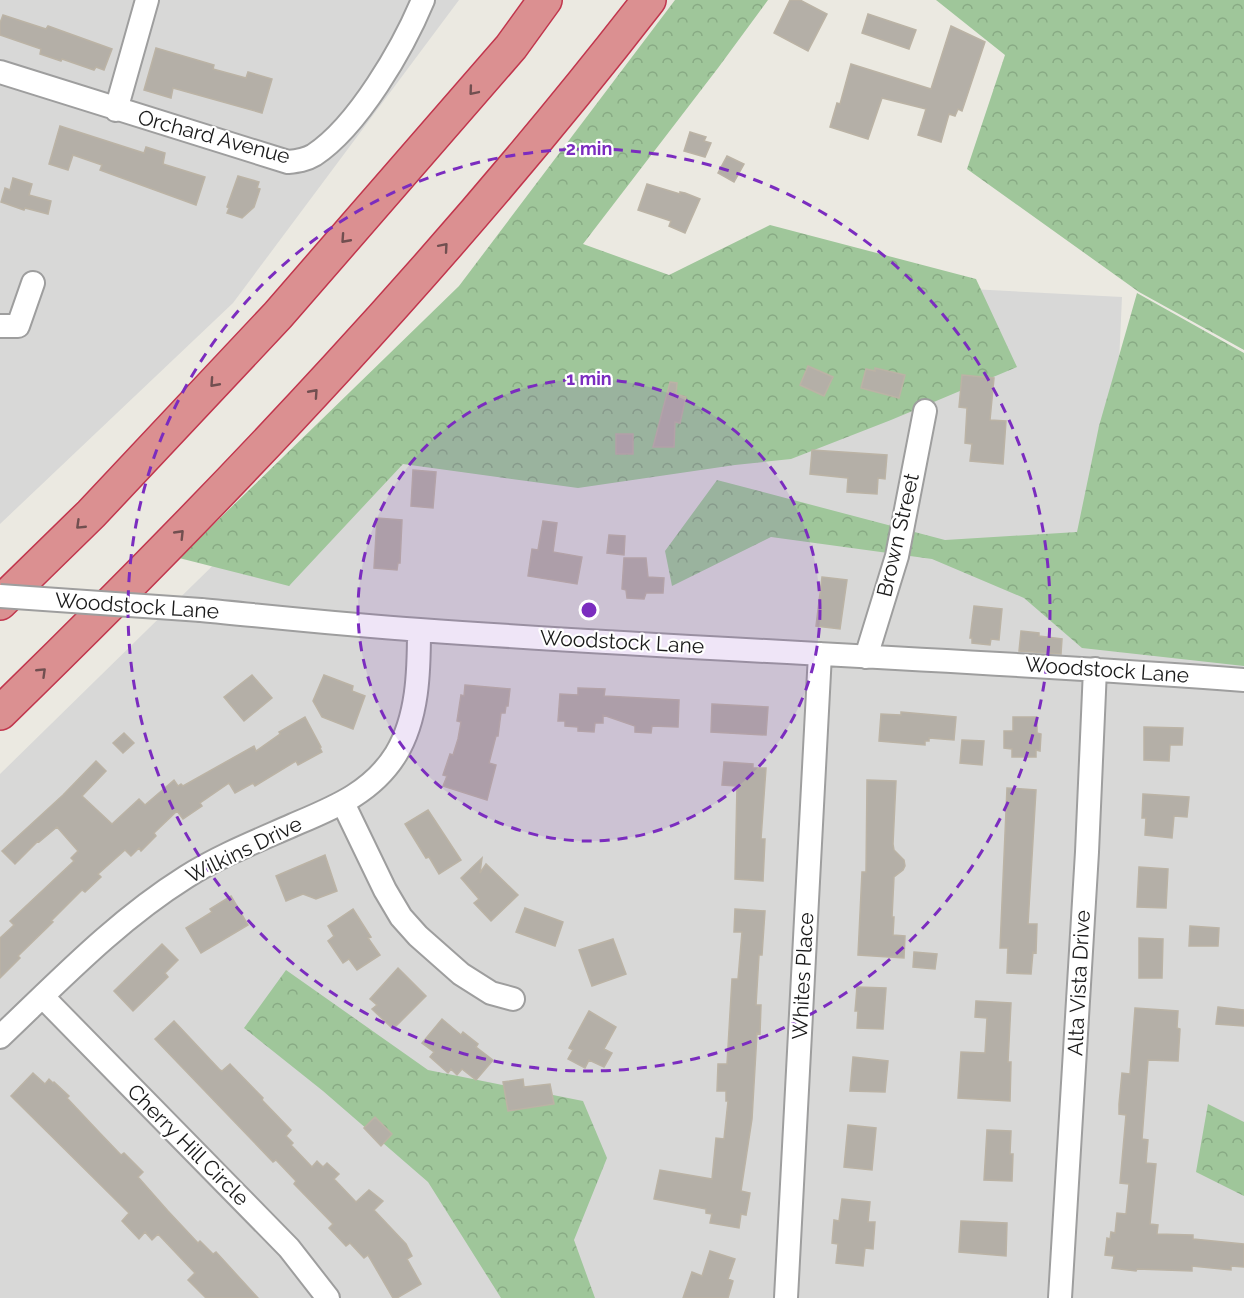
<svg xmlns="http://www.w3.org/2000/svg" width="1244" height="1298" font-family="Raleway,sans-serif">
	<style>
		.residential { fill: #d8d8d7 }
		.forest { fill: url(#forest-crowns) }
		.building { fill: #b4afa7; stroke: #bbb3a5; stroke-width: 1.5 }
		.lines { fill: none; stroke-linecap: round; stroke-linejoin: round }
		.minor-casing { stroke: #9e9e9e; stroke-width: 26 }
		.highway-casing { stroke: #c1364d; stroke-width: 36 }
		.minor { stroke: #fff; stroke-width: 22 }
		.highway { stroke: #db9091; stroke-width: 33 }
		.minor-bridge-casing { stroke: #9e9e9e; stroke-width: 26; stroke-linecap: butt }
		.minor-bridge { stroke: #fff; stroke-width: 22 }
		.oneway { stroke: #714f50 }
		.ring { fill: none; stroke: #7b2cbf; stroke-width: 3; stroke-dasharray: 10 8 }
		.labels { text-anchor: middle; stroke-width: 4.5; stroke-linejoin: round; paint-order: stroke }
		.street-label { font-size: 21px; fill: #1a1a1a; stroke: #fff }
		.centre { fill: #7b2cbf; stroke: #fff; stroke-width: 3 }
		.ring-label { font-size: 18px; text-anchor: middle; font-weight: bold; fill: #7b2cbf; stroke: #fff; stroke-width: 4.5; stroke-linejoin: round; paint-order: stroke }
	</style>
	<defs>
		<pattern id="forest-crowns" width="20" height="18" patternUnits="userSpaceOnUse" patternTransform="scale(1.5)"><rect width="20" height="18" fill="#9fc69a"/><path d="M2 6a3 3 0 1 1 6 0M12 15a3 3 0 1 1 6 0" fill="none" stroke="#88aa84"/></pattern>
	</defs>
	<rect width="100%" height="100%" fill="#ebe9e1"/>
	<path class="residential" d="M0,0h459l-226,303 -233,221z
		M722,276l400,21 -15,330 137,7v664h-1244v-524l395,-387z"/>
	<path class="forest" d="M675,0h93l-50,68 -135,176 86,31 101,-50 206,54 41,88 -126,53 -100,39 -56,6 -157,23 -175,-24 -114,122 -110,-28 280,-272z
		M936,0h308v350l-105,-58 -172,-123 38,-114z
		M1137,293l107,60v313l-162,-18 -58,-50 -92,-39 -161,-22 -99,49 -7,-35 52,-71 228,60 132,-8 22,-106z
		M286,970l142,100 155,31 24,57 -33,82 21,58h-94l-73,-116 -105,-91 -79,-63z
		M1208,1104l36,18v74l-48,-24z"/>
	<path class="building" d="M790,0h10l27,14 -19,37 -34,-18z
		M868,14l48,16 -7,19 -47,-16z
		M3,15l43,14 2,-3 64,23 -8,21 -8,-3 -2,3 -32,-11 -1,2 -21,-7 1,-5 -41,-14v-12z
		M951,26l34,16 -23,69 -4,-2 -3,7 -6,-2 -8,28 -23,-7 8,-26 -44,-11 -14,41 -38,-12 7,-24 3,1 11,-40 80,25z
		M156,48l58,17 -1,4 33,9 2,-6 24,7 -10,34 -89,-25 -2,10 -27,-8z
		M60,126l84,27 2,-6 19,6 -2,11 42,13 -9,28 -96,-35 2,-5 -29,-10 -5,15 -19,-6z
		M690,132l16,5 -2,4 7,2 -6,14 -21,-6z
		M727,156l17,8 -10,18 -16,-9z
		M238,176l21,6 -2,6 3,1 -6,18 -12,11 -15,-5 2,-5 -2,-1z
		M13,178l19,6 -3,11 22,6 -3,13 -23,-6 -1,2 -23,-8 4,-14 5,2z
		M647,184l33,10v-2l5,1 15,6 -15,34 -16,-7 2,-5 -33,-11z
		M808,366l25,11 -9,19 -24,-11z
		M875,368l30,7 -6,23 -38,-10 5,-19 9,2z
		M962,375l32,3 -4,42 16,1 -3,43 -33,-3 2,-17 -7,-1 2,-35 -8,-1z
		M670,382l7,1 -1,11 10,3 -6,26 -5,-1 -1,25h-21z
		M616,434h17v20h-17z
		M812,450l75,5 -2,24 -7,-1 -1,16 -30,-2 1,-14 -38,-4z
		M413,470l23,2 -3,36 -22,-2z
		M377,518l25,2 -2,43h-2l-1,7 -23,-2z
		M543,521l14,2 -4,29 29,5 -5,27 -49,-8 4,-27 6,1z
		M609,535l16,1 -1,19 -17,-2z
		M624,558h22l2,19 16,1 -1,15h-17l-2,6 -17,-1 -1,-8 -4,-1z
		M822,577l25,3 -7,49 -24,-3z
		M974,606l28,3 -3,31 -8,-1 -1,6 -18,-2v-5h-2z
		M1021,631l18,2v3l23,3 -1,15 -42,-3z
		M252,675l20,23 -28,23 -20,-24z
		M324,675l29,11 -1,5 13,5 -12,33 -31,-12 -9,-16z
		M465,685l45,4 -2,17h-2l-1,7h-4l-3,23h-2l-7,27 7,2 -9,35 -44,-14 4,-10 -4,-1 7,-21 3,1 5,-16 3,-17 -4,-1 4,-26 3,1z
		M578,688l27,1 -1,7 75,4 -1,27 -26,-1 -1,7 -16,-1v-6l-32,-11v8h-8l-1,9 -16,-1v-4l-13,-1v-5h-7l2,-27 18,1z
		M712,704l56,3 -2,28 -55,-3z
		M901,712l55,5 -2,23 -25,-2v3h-4v4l-46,-4 2,-27 20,1z
		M305,717l16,30 -1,1 2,4 -24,13 -2,-4 -41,25 -2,-3 -18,10 -6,-10 -29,20 2,3 -19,13 -6,-8 -23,22 2,3 -15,15 -2,-3 -8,8 -6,-6 -27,24 3,3 -16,15 -3,-2 -31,31 2,1 -35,34 2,2 -20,20v-40l14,-13 -4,-4 64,-60 -3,-3 7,-7 -21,-24 -18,15 -1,-1 -23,23 -13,-13 61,-56 33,-34 10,10 -24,25 30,28 27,-25 6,6 29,-25 4,6 3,-2 2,2 71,-40 2,5 24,-17 -1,-2z
		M1013,717h24v16l4,1 -1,17 -4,-1v7h-24v-8l-8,-1v-17h9z
		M1144,727l39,1 -1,17h-12l-1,16 -25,-1z
		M124,733l10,10 -11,10 -10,-10z
		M962,740l22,1 -2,24 -22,-2z
		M724,762l29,2v4h13l-5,71h4l-2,42 -28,-2 2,-93 -15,-1z
		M867,780l29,1 -3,63 1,6 10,10 1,6 -2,4 -9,7 -2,40h2l-1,18 12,1 -1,22 -46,-3 4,-83h4z
		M1007,788l29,2 -8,134h9l-1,29 -3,-1 -2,22 -24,-1 1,-25h-8z
		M1143,794l46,3 -2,20 -13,-1 -2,22 -27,-3 1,-17h-4z
		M428,810l33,50 -22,14 -10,-17 -3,1 -21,-34z
		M325,855l12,36 -21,8 -13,-5 -17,7 -10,-25z
		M482,858l-2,15 6,-9 32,31 -27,26 -17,-18 5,-4 -18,-21z
		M1139,867l29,2 -2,39 -29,-1z
		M231,896l17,29 -47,28 -15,-25 26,-16 -2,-3z
		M525,908l38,14 -8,24 -39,-14z
		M353,909l18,28 -3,1 12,17 -23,15 -8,-11 -6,4 -15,-22 6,-5 -6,-10z
		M735,909l30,2 -3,44h-3l-3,50h5l-1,29 -3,-1 -5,86 -11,72 9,2 -4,22 -5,-1 -2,14 -29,-5 2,-9 -6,-1v-4l-52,-10 6,-29 52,9 4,-41 8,1 4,-38h-2v-10h-9l1,-27h9l5,-85h6l4,-47h-8z
		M1190,926l29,2 -1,18h-29z
		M1139,938l24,1 -1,39h-23z
		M613,939l13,35 -34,12 -13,-36z
		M162,944l16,16 -13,13 3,4 -35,34 -19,-20z
		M914,952l23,2 -2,15 -22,-2z
		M398,968l28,28 -33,33 -21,-20 5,-4 -7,-6z
		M857,987l29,1 -3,41 -26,-1 1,-17h-3z
		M976,1001l35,2 -3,59h3l-1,39 -52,-3 3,-46 24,1 2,-35 -12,-1z
		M1218,1007l26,3v16l-28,-2z
		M1135,1008l43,3 -1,17 3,1 -2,32 -30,-1 -6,79 6,1 -2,23 10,1 -6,60 8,1 -1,9 36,1v4l51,5v23l-13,-1v4l-39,-4v5l-55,-2 -1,2 -24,-3 2,-12 -9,-1 2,-17 3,1 1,-7 4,1 2,-20 9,1 3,-30 -9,-1 6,-68 -7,-1v-10l3,-31 8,1z
		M589,1011l27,16 -12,22 8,4 -8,14 -15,-7 -4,8 -17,-9 5,-9 -4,-2z
		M442,1019l19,16 2,-3 15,12 -2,3 17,13 -17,20 -14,-11 -5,6 -6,-6 -3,4 -18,-16 4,-5 -12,-9z
		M174,1021l46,49 2,1 8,-7 33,34 -1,2 29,30 -5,6 7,7 -2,2 21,22 5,-6 6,6 4,-4 12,11 -5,5 22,23 13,-12 14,11 -9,9 32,34 6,12 -5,3 14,25 -24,14h-4l-25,-43 -4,3 -14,-15 -4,3 -17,-18 4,-4 -39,-40 2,-3 -20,-21 -3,2 -118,-123z
		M853,1057l35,4 -3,31 -35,-1z
		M33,1073l12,11 4,-5 4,4 1,-1 15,14 -2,2 31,33 23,24 3,-2 19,19 -5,5 30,34 30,32 2,-2 13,13 3,-2 42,46h-52l-18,-18 7,-7 -37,-39 -6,6 -7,-8 -6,7 -17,-18 7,-8 -118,-117z
		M523,1079l1,8 26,-3 4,20 -46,7 -5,-29z
		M375,1117l17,17 -11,12 -17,-18z
		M848,1125l28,3 -4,42 -28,-3z
		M987,1130l24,1 -1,23h3l-1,27 -28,-1z
		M842,1199l28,3 -2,20h7l-2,27 -8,-1 -2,18 -27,-3 2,-19 -6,-1 2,-23 5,1z
		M961,1221l46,2 -1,33 -47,-4z
		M710,1251l25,8 -7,20 5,2 -5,17h-45l9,-26 10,4z"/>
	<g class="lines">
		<g class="minor-casing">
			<path id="minor" d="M0,72l288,90c9,-1 18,-2 26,-7 44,-29 89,-107 109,-155
				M116,110l31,-110
				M0,326h18l15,-43
				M201,610c73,7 146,15 219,20 275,20 550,29 824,50
				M866,657l31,-101 28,-145
				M343,803l42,87 16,27 17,19 43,38 30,19 22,6
				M43,997l246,251 39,50
				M0,1037c59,-56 116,-116 186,-160 33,-21 71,-36 107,-52 40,-17 79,-32 103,-71 22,-36 23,-83 23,-124
				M786,1298l34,-644
				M1060,1298l27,-446 8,-183"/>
		</g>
		<g class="highway-casing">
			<path id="highway" d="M0,603l91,-89 187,-199 233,-268 34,-47
				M0,713c230,-224 452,-459 649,-713"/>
		</g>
		<use href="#minor" class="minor"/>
		<use href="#highway" class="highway"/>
		<g class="minor-bridge-casing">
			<path id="minor-bridge" d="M0,596l201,14"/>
		</g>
		<use href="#minor-bridge" class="minor-bridge"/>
	</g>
	<defs><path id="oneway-chevron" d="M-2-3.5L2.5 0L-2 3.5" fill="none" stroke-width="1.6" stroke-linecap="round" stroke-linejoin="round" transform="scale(1.5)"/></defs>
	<g class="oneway">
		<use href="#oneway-chevron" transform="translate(473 91) rotate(130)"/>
		<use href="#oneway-chevron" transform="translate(345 239) rotate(132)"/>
		<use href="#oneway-chevron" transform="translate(444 247) rotate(-49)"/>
		<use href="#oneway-chevron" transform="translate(214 383) rotate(132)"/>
		<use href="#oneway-chevron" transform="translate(314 393) rotate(-48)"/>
		<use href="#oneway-chevron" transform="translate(80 525) rotate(136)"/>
		<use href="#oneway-chevron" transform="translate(180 534) rotate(-46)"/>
		<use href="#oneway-chevron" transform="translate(42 672) rotate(-44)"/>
	</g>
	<circle cx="589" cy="610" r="231" fill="#7b2cbf" fill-opacity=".12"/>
	<g class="ring">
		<circle cx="589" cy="610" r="231"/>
		<circle cx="589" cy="610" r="461"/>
	</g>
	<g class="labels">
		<g class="street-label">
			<text transform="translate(214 137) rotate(15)" y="7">Orchard Avenue</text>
			<text transform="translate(898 535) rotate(-77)" y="7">Brown Street</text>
			<text transform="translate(137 606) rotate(4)" y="7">Woodstock Lane</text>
			<text transform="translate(622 642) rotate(3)" y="7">Woodstock Lane</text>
			<text transform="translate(1107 670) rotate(4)" y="7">Woodstock Lane</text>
			<text transform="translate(244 850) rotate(-26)" y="7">Wilkins Drive</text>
			<text transform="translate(803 976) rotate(-87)" y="7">Whites Place</text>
			<text transform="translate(1079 983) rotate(-87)" y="7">Alta Vista Drive</text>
			<text transform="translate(188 1145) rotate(45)" y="7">Cherry Hill Circle</text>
		</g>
	</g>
	<circle cx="589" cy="610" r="9" class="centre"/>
	<g class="ring-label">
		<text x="589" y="155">2 min</text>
		<text x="589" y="385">1 min</text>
	</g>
</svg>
